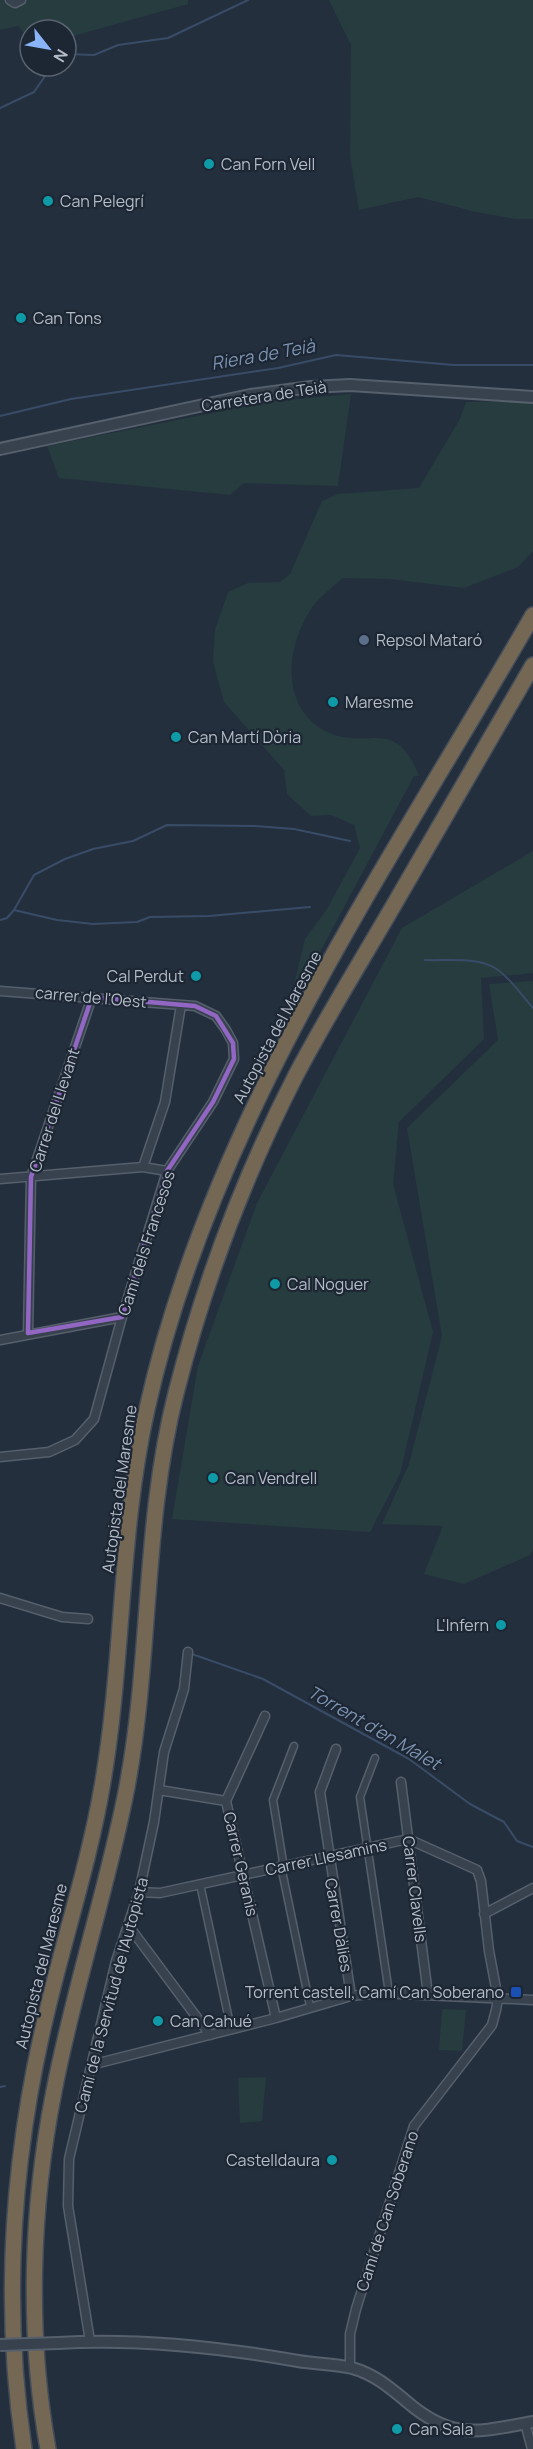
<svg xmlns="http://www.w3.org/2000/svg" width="533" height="2449" font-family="Manrope,sans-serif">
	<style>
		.green { fill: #263c3f }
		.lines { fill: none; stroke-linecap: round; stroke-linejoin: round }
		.stream { stroke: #394c67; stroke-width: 2 }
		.pedestrian-casing { stroke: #565f6c; stroke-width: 9 }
		.minor-casing { stroke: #565f6c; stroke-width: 11 }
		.tertiary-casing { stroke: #565f6c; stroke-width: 14 }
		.motorway-casing { stroke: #434c59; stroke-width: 18 }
		.pedestrian { stroke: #38414e; stroke-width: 6 }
		.minor { stroke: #38414e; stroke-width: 8 }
		.tertiary { stroke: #38414e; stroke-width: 10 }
		.motorway { stroke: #746855; stroke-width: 15 }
		.tertiary-bridge-casing { stroke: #565f6c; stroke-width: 14; stroke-linecap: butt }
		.tertiary-bridge { stroke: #38414e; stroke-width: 10 }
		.marked { fill: none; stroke: #9266c3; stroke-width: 4.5; stroke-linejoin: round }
		.culture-dot { fill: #0f9aa8; stroke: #1d2633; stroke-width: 2 }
		.service-dot { fill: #5c6f8a; stroke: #1d2633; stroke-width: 2 }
		.transit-dot { fill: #1a4fb4; stroke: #1d2633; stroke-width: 2 }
		.labels { text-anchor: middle; stroke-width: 4.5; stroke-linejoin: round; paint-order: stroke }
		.poi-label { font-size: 16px; fill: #b4bcc9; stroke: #1d2633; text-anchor: start }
		.street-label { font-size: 16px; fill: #b4bcc9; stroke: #1d2633 }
		.water-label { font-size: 18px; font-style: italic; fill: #7c92b1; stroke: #1d2633 }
	</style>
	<rect width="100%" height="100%" fill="#242f3e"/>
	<path class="green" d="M0,0h188v4l-122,34v-8h-36v10l-12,-14 -18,4z
		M329,0h204v219h-17l-40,-7 -58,-15 -59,13 -9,-54 1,-111z
		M351,394l-13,92 -94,-3 -14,12 -171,-17 -12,-32 220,-44z
		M533,401v150l-15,16 -54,21 -74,-9 -47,-1c-8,7 -17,14 -24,21 -32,36 -43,106 6,132 41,21 70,-17 94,45h-5l-127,238 18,-75 22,-30 33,-61 -6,-23 -23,-10 -20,1 -24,-22 -3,-24 -60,-68 -11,-40 2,-32 13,-38 20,-9 32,-1 10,-8 32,-73 16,-7 81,-6 41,-69 6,-17z
		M533,851v122l-52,5 3,61 -85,83 -6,62 40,148 -33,142 -30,58 -198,-13 26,-153 59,-163 145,-275z
		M533,981v569l-3,5 -66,29 -40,-10 19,-48 -61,-2 27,-60 33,-128 -35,-208 91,-88 -9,-56z
		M442,2009l24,1 -4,41 -23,-1z
		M266,2077l-4,44 -22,2 -2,-45z"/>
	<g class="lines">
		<path class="stream" d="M66,54l28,1 24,-10 50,-7 80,-38
			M0,108l34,-16 18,-26
			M0,416l71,-17 207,-31 58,-13 118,10h79
			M14,910l43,10 36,4 44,-2 13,-5 59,-1 101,-9
			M0,920l7,-2 7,-8 20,-35 31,-16 28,-10 40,-8 34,-16 88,1 39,3 56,12
			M425,960c22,1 55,-4 73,10 13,9 24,26 35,38
			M189,1653l74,26 146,80 61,45 34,18 13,19 16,6
			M0,2087l5,-1"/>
		<g class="pedestrian-casing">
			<path id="pedestrian" d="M294,1746l-21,54 10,62 -2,4 29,140
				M375,1758l-15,39 29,196
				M200,1884l31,145"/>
		</g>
		<g class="minor-casing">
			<path id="minor" d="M10,0l5,3 6,-3
				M0,991l195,15 21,10 10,14 7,13 1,16 -21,43 -46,69 -45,146 -28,102 -19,21 -26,12 -49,5
				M143,1167l22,-65 16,-97
				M0,1179l143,-12 24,4
				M28,1333l3,-156 61,-180
				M0,1340l122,-23
				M0,1598l62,19 26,2
				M265,1716l-39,85 50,217
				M336,1749l-16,43 31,204
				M401,1782l27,213
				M159,1790l67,11
				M139,1892l21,1 248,-54
				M484,1914l49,-26
				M128,1925l82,110
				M91,2065l185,-47 75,-22 29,-3 153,7
				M90,2341l-22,-135 1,-47 47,-198 23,-69 15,-70 10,-70 20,-63 4,-37
				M350,2368v-34l6,-25 58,-183 78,-101 4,-15 2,-11 -9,-48 -8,-70 -4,-11 -69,-31
				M525,2423l7,26"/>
		</g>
		<g class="tertiary-casing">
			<path id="tertiary" d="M0,449l250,-54 61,-8 39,-2 183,12
				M58,2343c80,-5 161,4 240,18 18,3 37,3 54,7 22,6 37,19 54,33 46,40 71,31 127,21"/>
		</g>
		<g class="motorway-casing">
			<path id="motorway" d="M24,2449c-23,-153 -11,-304 27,-454 17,-69 39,-138 51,-208 22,-125 17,-254 45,-378 64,-290 240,-540 386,-794
				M48,2449c-21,-117 -17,-241 6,-358 19,-99 51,-195 71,-294 27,-133 17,-271 51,-404 28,-110 68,-217 120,-318 31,-59 66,-115 99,-172 46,-80 92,-159 138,-238"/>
		</g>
		<use href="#pedestrian" class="pedestrian"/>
		<use href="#minor" class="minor"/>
		<use href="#tertiary" class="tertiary"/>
		<use href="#motorway" class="motorway"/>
		<g class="tertiary-bridge-casing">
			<path id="tertiary-bridge" d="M0,2345l58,-2"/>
		</g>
		<use href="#tertiary-bridge" class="tertiary-bridge"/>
	</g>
	<path class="marked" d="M92,997l103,9 21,10 17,27 1,16 -21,43 -46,69 -45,146 -94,16 3,-156z"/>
	<g class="culture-dot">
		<circle cx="209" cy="164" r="6"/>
		<circle cx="48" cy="201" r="6"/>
		<circle cx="21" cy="318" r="6"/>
		<circle cx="333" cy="702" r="6"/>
		<circle cx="176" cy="737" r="6"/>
		<circle cx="196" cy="976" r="6"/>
		<circle cx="275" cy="1284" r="6"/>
		<circle cx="213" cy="1478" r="6"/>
		<circle cx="501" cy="1625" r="6"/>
		<circle cx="158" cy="2021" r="6"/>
		<circle cx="332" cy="2160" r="6"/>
		<circle cx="397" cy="2429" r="6"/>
	</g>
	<circle class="service-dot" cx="364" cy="640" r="6"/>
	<rect class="transit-dot" x="510" y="1986" width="12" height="12" rx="3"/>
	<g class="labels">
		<g class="poi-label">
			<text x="221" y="170">Can Forn Vell</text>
			<text x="60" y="207">Can Pelegrí</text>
			<text x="33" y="324">Can Tons</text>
			<text x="376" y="646">Repsol Mataró</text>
			<text x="345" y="708">Maresme</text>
			<text x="188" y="743">Can Martí Dòria</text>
			<text x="184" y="982" text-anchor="end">Cal Perdut</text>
			<text x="287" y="1290">Cal Noguer</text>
			<text x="225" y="1484">Can Vendrell</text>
			<text x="489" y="1631" text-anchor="end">L'Infern</text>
			<text x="504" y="1998" text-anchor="end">Torrent castell, Camí Can Soberano</text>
			<text x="170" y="2027">Can Cahué</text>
			<text x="320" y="2166" text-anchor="end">Castelldaura</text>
			<text x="409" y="2435">Can Sala</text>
		</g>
		<g class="street-label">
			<text transform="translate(264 396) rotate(-9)" y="6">Carretera de Teià</text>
			<text transform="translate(91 997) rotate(5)" y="6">carrer de l'Oest</text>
			<text transform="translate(277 1027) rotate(-62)" y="6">Autopista del Maresme</text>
			<text transform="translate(54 1110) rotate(-72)" y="6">Carrer del Llevant</text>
			<text transform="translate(146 1243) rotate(-72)" y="6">Camí dels Francesos</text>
			<text transform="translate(119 1489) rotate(-82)" y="6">Autopista del Maresme</text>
			<text transform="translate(326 1857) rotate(-12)" y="6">Carrer Llesamins</text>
			<text transform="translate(241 1864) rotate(77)" y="6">Carrer Geranis</text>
			<text transform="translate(415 1889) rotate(83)" y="6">Carrer Clavells</text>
			<text transform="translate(339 1925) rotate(80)" y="6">Carrer Dàlies</text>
			<text transform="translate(41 1966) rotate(-76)" y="6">Autopista del Maresme</text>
			<text transform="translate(111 1995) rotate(-75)" y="6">Camí de la Servitud de l'Autopista</text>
			<text transform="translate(387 2211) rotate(-72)" y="6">Camí de Can Soberano</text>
		</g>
		<g class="water-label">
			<text transform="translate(263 355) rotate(-10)" y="6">Riera de Teià</text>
			<text transform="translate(374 1728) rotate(30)" y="6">Torrent d'en Malet</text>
		</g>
	</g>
	<g transform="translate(48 48) rotate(121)"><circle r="28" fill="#1d2633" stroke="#59626f" stroke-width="1.5"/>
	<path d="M0-4.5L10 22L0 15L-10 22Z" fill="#8ab4f8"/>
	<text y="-9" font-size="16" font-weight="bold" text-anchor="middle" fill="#b4bcc9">N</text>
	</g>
</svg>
